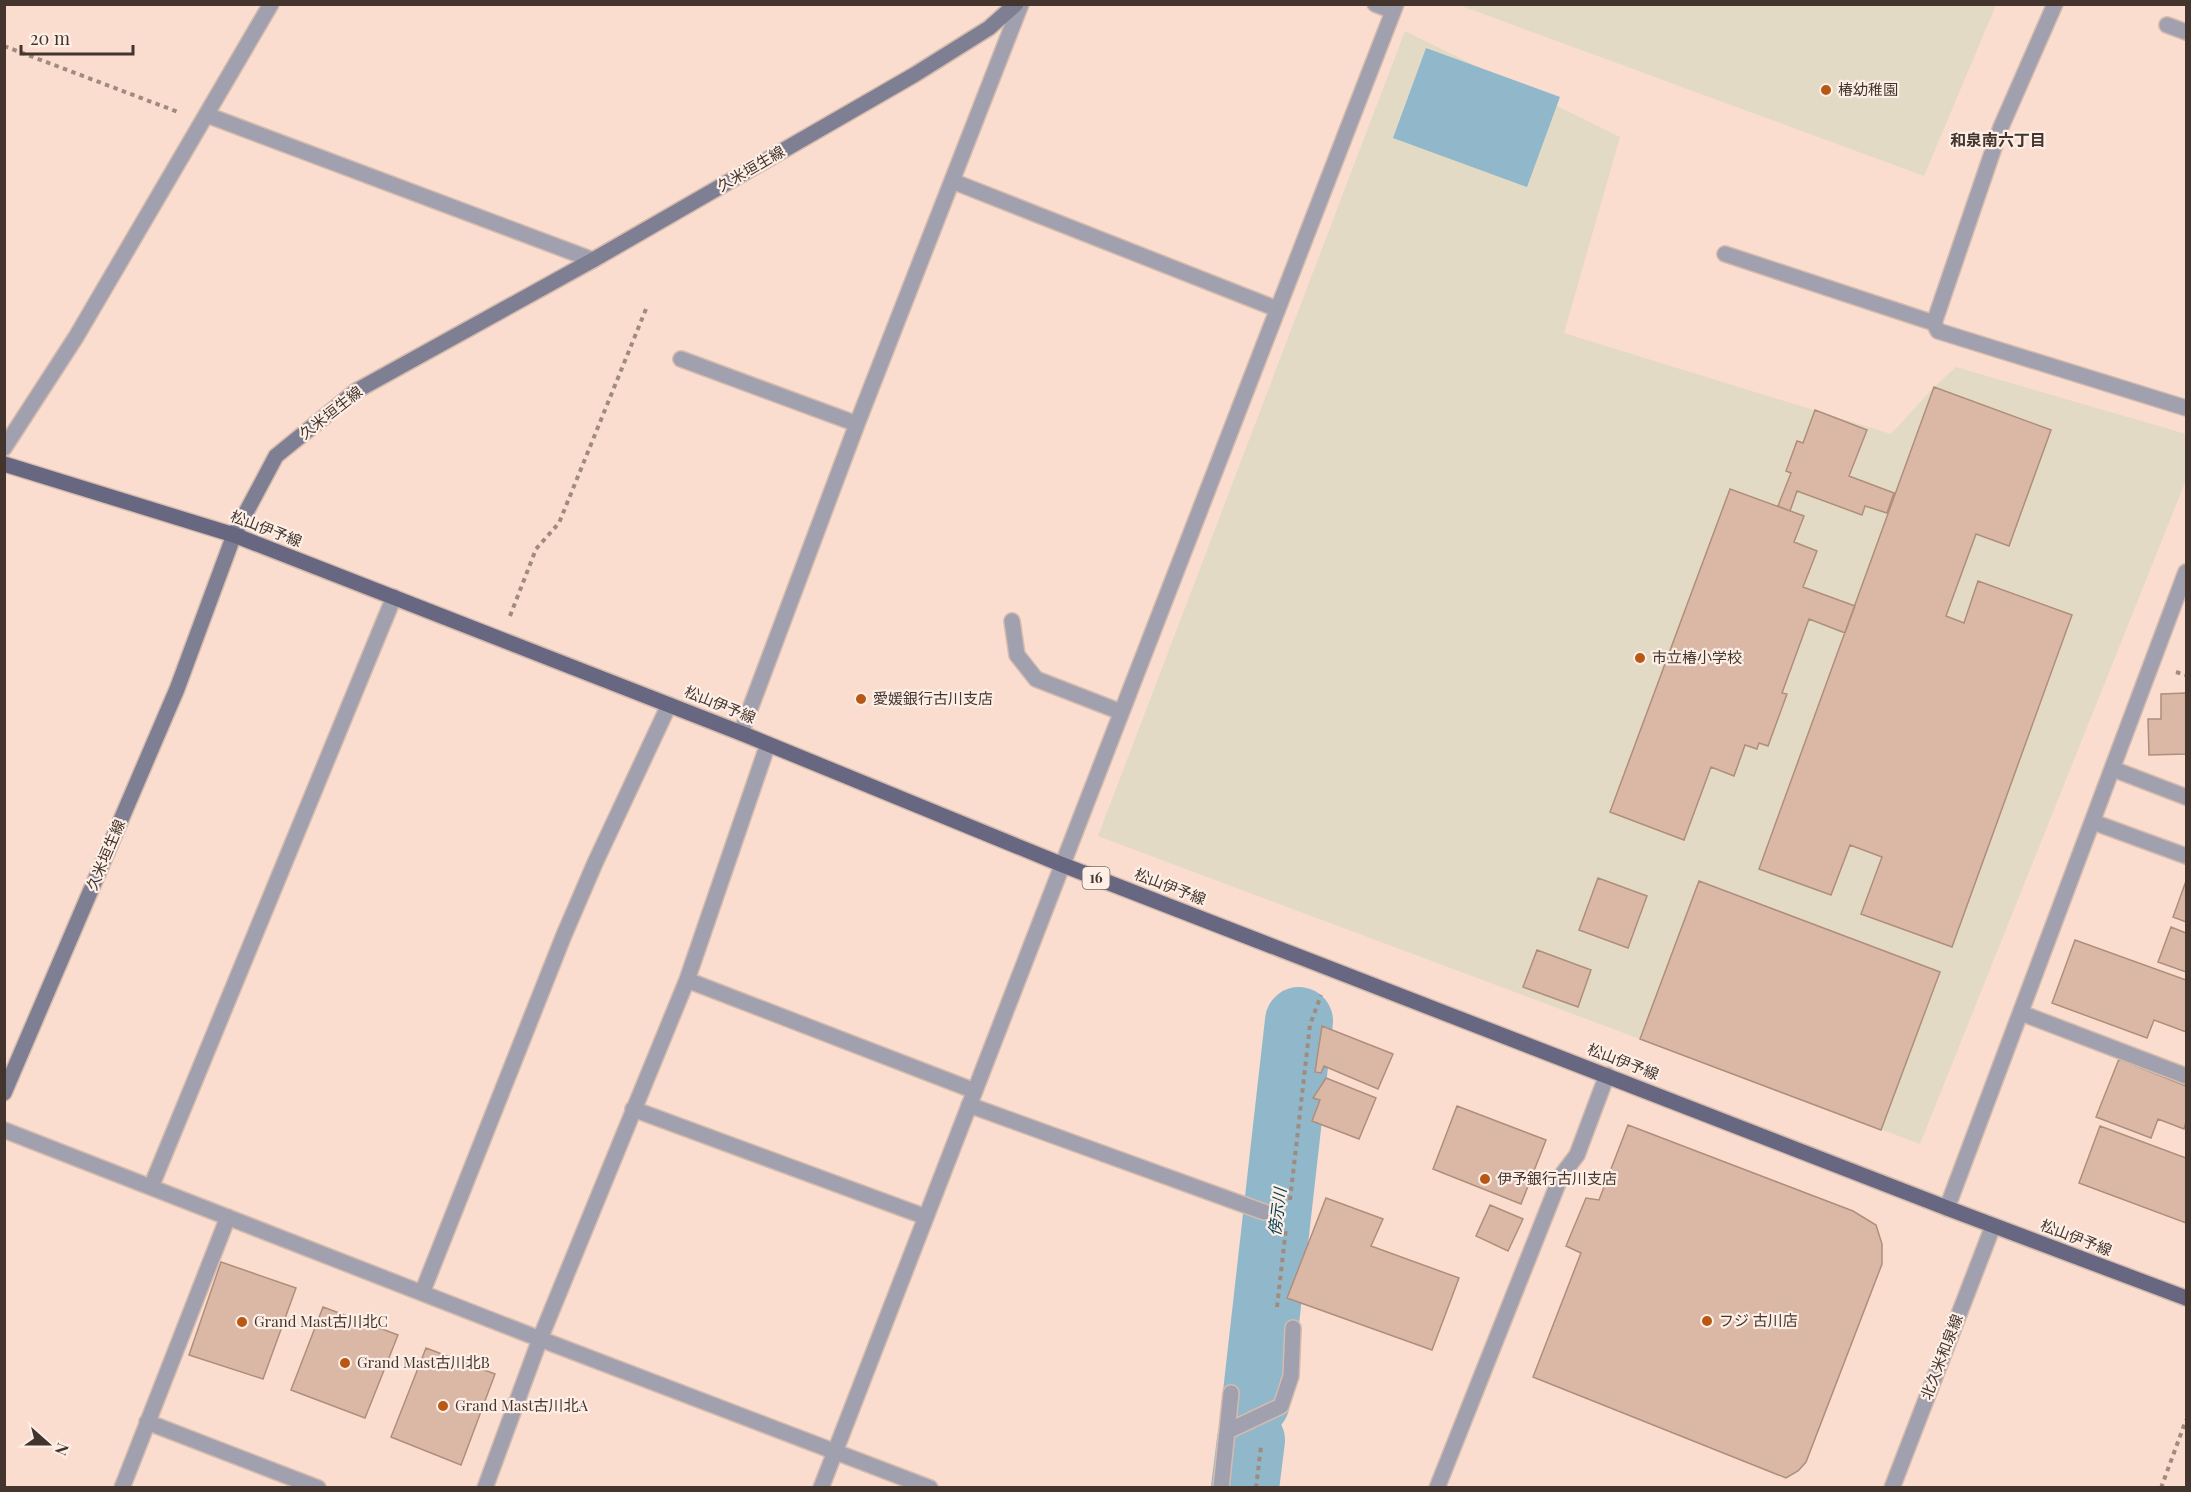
<svg xmlns="http://www.w3.org/2000/svg" width="2191" height="1492" font-family="'Playfair Display','Noto Sans JP',serif">
	<style>
		.education { fill: #e2dac4 }
		.water { fill: #90b8ca }
		.lines { fill: none; stroke-linecap: round; stroke-linejoin: round }
		.river { stroke: #90b8ca; stroke-width: 68 }
		.building { fill: #dbb8a5; stroke: #af8e7b; stroke-width: 1.5 }
		.minor-casing { stroke: #d5bbae; stroke-width: 18 }
		.tertiary-casing { stroke: #d5bbae; stroke-width: 18 }
		.secondary-casing { stroke: #d5bbae; stroke-width: 18 }
		.primary-casing { stroke: #d5bbae; stroke-width: 18 }
		.path { stroke: #a08b7f; stroke-width: 4; stroke-dasharray: 4.5 4.5; stroke-linecap: butt }
		.minor { stroke: #a0a0af; stroke-width: 15 }
		.tertiary { stroke: #a0a0af; stroke-width: 15 }
		.secondary { stroke: #7f7f94; stroke-width: 15 }
		.primary { stroke: #686781; stroke-width: 15 }
		.poi-dot { fill: #b95815; stroke: #fdeee6; stroke-width: 2 }
		.labels { text-anchor: middle; stroke-width: 4.5; stroke-linejoin: round; paint-order: stroke }
		.shield { fill: #fdeee6; stroke: #7b6c64; stroke-width: 1.5 }
		.shield-label { font-size: 14px; font-weight: bold; fill: #43352d }
		.poi-label { font-size: 15px; fill: #43352d; stroke: #fdeee6; text-anchor: start }
		.street-label { font-size: 15px; fill: #43352d; stroke: #fdeee6 }
		.neighbourhood-label { font-size: 16px; font-weight: bold; fill: #43352d; stroke: #fdeee6 }
		.water-label { font-size: 16px; font-style: italic; fill: #013d50; stroke: #fdeee6 }
	</style>
	<rect width="100%" height="100%" fill="#faddce"/>
	<path class="education" d="M1459,5l537,-1v1l-72,171z
		M1405,31l215,106 -56,196 327,101 43,-47 22,-20 230,67v46l-266,664 -822,-308z"/>
	<path class="water" d="M1426,48l134,49 -33,90 -134,-49z"/>
	<g class="lines">
		<path class="river" d="M1256,1402l43,-381
			M1245,1488l6,-48"/>
	</g>
	<path class="building" d="M1934,387l117,43 -42,116 -33,-12 -30,82 18,7 14,-42 94,34 -120,332 -91,-33 21,-57 -32,-12 -19,50 -72,-26z
		M1815,410l52,20 -18,46 45,17 -7,20 -22,-7 -3,9 -65,-24 -7,20 -12,-5 13,-33 -5,-2 11,-30 6,2z
		M1730,489l74,27 -10,26 23,9 -14,36 52,19 -10,27 -36,-14 -27,74 5,1 -19,52 -9,-3 -2,6 -12,-4 -11,31 -23,-9 -27,73 -74,-28z
		M2186,693v61l-37,1 -1,-36h13v-25z
		M1598,878l49,18 -19,52 -49,-18z
		M1699,881l241,91 -59,158 -241,-91z
		M2186,881v41l-13,-5z
		M2171,927l15,6v39l-28,-10z
		M2075,940l111,40v52l-32,-12 -7,18 -95,-35z
		M1537,950l54,20 -13,37 -55,-20z
		M1322,1026l71,28 -15,35 -54,-23 -3,7 -6,-1z
		M2119,1059l67,27v36l-2,7 -26,-10 -7,19 -55,-21z
		M1326,1078l50,20 -17,41 -47,-18 8,-21 -7,-2z
		M1457,1106l89,34 -25,64 -88,-35z
		M1628,1125l225,86 23,14 6,19v20l-76,198 -8,9 -12,7 -253,-101 48,-124 -15,-7 20,-48 13,2z
		M2100,1126l86,32v65l-107,-40z
		M1326,1198l57,21 -12,27 88,32 -27,72 -145,-52z
		M1490,1205l33,14 -15,32 -32,-15z
		M221,1262l75,26 -33,91 -74,-24z
		M323,1307l75,28 -33,83 -74,-28z
		M426,1348l69,26 -34,91 -70,-28z"/>
	<g class="lines">
		<g class="minor-casing">
			<path id="minor" d="M1375,4l18,7
				M2055,4l-54,123 -67,196 4,8 248,77
				M2167,25l19,7
				M207,115l386,145
				M952,181l325,128
				M1725,254l209,69
				M681,359l176,65
				M4,448l72,-111 195,-333
				M1012,621l5,34 19,24 85,33
				M741,733l116,-309 164,-420
				M2113,769l73,28
				M2093,822l93,34
				M687,980l288,111
				M2021,1013l165,63
				M969,1105l295,107
				M633,1109l293,108
				M4,1130l536,209 390,149
				M151,1187l243,-590
				M1947,1208l239,-636
				M422,1293l142,-358 31,-72 74,-158
				M147,1422l171,66
				M1228,1431l53,-25 10,-30 2,-48
				M122,1488l106,-271
				M485,1488l55,-149 147,-359 81,-236
				M821,1488l575,-1484
				M1221,1488l10,-95
				M1437,1488l124,-312 16,-21 30,-80"/>
		</g>
		<g class="tertiary-casing">
			<path id="tertiary" d="M1892,1488l101,-262"/>
		</g>
		<g class="secondary-casing">
			<path id="secondary" d="M4,1093l173,-404 57,-154 42,-79 80,-65 237,-131 321,-185 75,-47 27,-24"/>
		</g>
		<g class="primary-casing">
			<path id="primary" d="M4,464l230,71 507,198 322,132 884,343 239,90"/>
		</g>
		<path class="path" d="M4,46l174,66
			M510,616l26,-67 23,-26 87,-214
			M2176,672l10,3
			M1290,1200l20,-175 11,-30
			M1277,1307l9,-79
			M1256,1488l5,-42
			M2161,1488l25,-68"/>
		<use href="#minor" class="minor"/>
		<use href="#tertiary" class="tertiary"/>
		<use href="#secondary" class="secondary"/>
		<use href="#primary" class="primary"/>
	</g>
	<g class="poi-dot">
		<circle cx="1826" cy="90" r="6"/>
		<circle cx="1640" cy="658" r="6"/>
		<circle cx="861" cy="699" r="6"/>
		<circle cx="1485" cy="1179" r="6"/>
		<circle cx="1707" cy="1321" r="6"/>
		<circle cx="242" cy="1322" r="6"/>
		<circle cx="345" cy="1363" r="6"/>
		<circle cx="443" cy="1406" r="6"/>
	</g>
	<g class="labels">
		<rect class="shield" x="1082.5" y="867" width="27" height="22" rx="4.5"/>
		<g class="shield-label">
			<text x="1096" y="883">16</text>
		</g>
		<g class="poi-label">
			<text x="1838" y="95">椿幼稚園</text>
			<text x="1652" y="663">市立椿小学校</text>
			<text x="873" y="704">愛媛銀行古川支店</text>
			<text x="1497" y="1184">伊予銀行古川支店</text>
			<text x="1719" y="1326">フジ 古川店</text>
			<text x="254" y="1327">Grand Mast古川北C</text>
			<text x="357" y="1368">Grand Mast古川北B</text>
			<text x="455" y="1411">Grand Mast古川北A</text>
		</g>
		<g class="street-label">
			<text transform="translate(751 169) rotate(-30)" y="5">久米垣生線</text>
			<text transform="translate(331 413) rotate(-38)" y="5">久米垣生線</text>
			<text transform="translate(266 529) rotate(21)" y="5">松山伊予線</text>
			<text transform="translate(720 705) rotate(22)" y="5">松山伊予線</text>
			<text transform="translate(106 855) rotate(-67)" y="5">久米垣生線</text>
			<text transform="translate(1170 887) rotate(21)" y="5">松山伊予線</text>
			<text transform="translate(1623 1062) rotate(21)" y="5">松山伊予線</text>
			<text transform="translate(2076 1238) rotate(21)" y="5">松山伊予線</text>
			<text transform="translate(1942 1357) rotate(-69)" y="5">北久米和泉線</text>
		</g>
		<g class="neighbourhood-label">
			<text x="1998" y="146">和泉南六丁目</text>
		</g>
		<g class="water-label">
			<text transform="translate(1277 1212) rotate(-83)" y="6">傍示川</text>
		</g>
	</g>
	<rect width="2191" height="1492" fill="none" stroke="#43352d" stroke-width="12"/>
	<g transform="translate(48 1444) rotate(111)" stroke="#fdeee6" stroke-width="4.5" paint-order="stroke">
	<path d="M0-4.5L10 22L0 15L-10 22Z" fill="#43352d"/>
	<text y="-9" font-size="16" font-weight="bold" text-anchor="middle" fill="#43352d">N</text>
	</g>
	<path d="M21 45v9h112v-9" fill="none" stroke="#43352d" stroke-width="3"/>
	<text x="30" y="45" font-size="18" fill="#43352d" stroke="#fdeee6" stroke-width="4.5" paint-order="stroke">20 m</text>
</svg>
